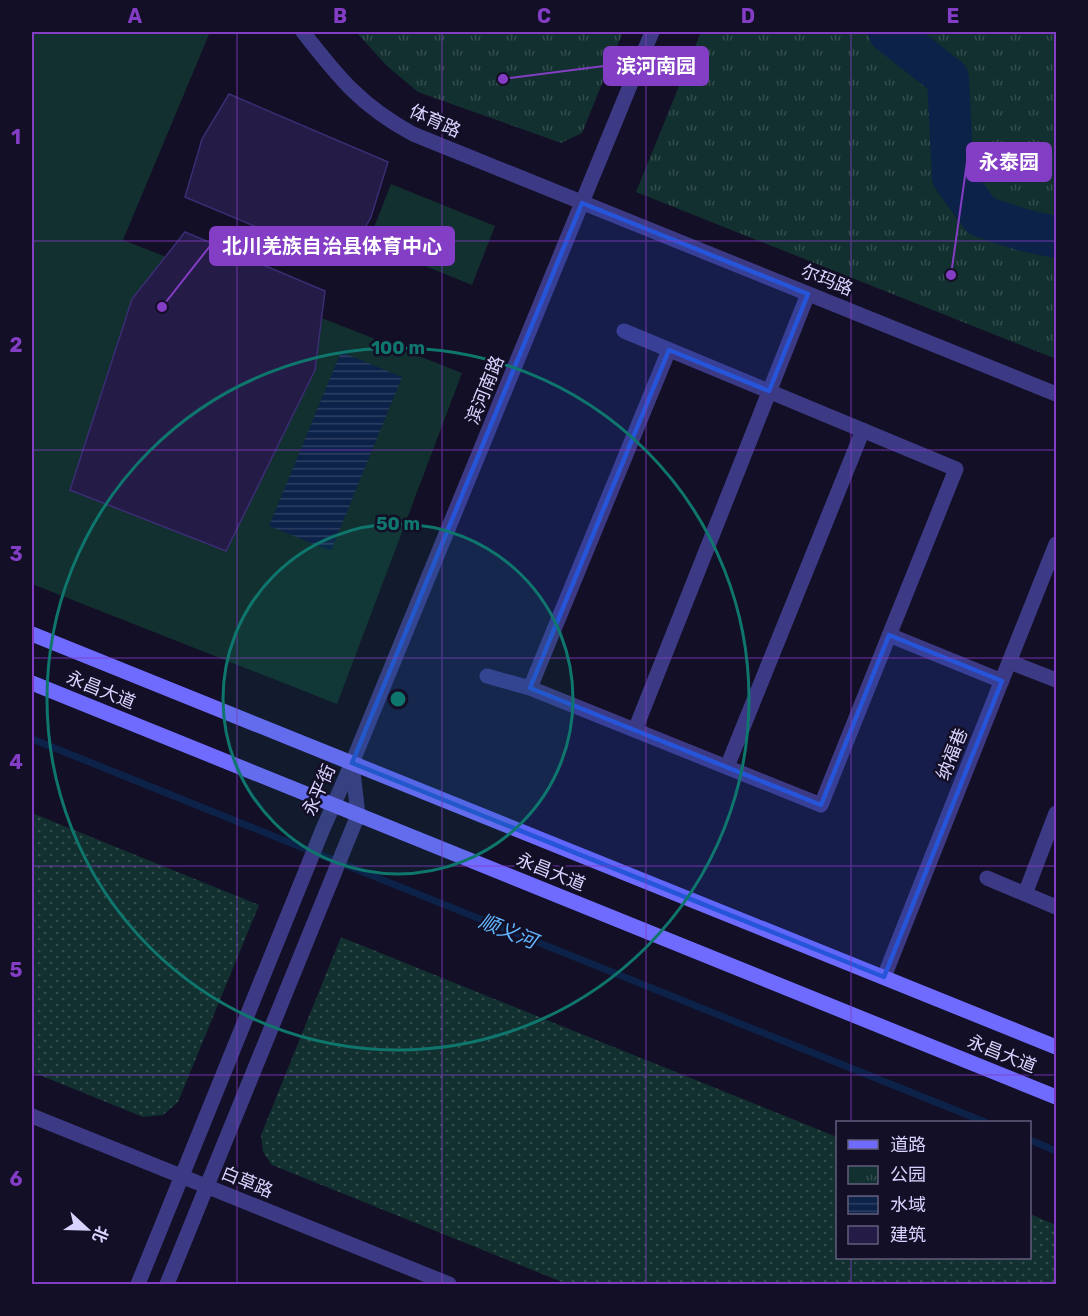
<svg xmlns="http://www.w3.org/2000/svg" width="1088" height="1316" font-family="Rubik,'Noto Sans SC',sans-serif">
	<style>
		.grass { fill: url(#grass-dots) }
		.park { fill: url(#park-tufts) }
		.pitch { fill: #12302f }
		.water { fill: url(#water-rules) }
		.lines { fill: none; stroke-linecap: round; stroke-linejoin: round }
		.stream { stroke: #0c2248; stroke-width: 7 }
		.river { stroke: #0c2248; stroke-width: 42 }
		.building { fill: #241b47; stroke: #3b2d73; stroke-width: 1.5 }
		.minor { stroke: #3d3a85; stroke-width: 15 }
		.tertiary { stroke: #3d3a85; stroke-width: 15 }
		.secondary { stroke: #6f6bff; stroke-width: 15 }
		.marked { fill: #2655da; fill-opacity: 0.2; stroke: #2655da; stroke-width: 4.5; stroke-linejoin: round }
		.grid { fill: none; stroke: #843dc5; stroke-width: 1.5; stroke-opacity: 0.55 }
		.ring { fill: none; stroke: #0f766e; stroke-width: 3 }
		.labels { text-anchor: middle; stroke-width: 5; stroke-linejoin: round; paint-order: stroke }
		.street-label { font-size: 18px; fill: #d9d4ff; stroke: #130f26 }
		.water-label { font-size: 20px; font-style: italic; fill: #62b6ff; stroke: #130f26 }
		.centre { fill: #0f766e; stroke: #130f26; stroke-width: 3 }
		.ring-label { font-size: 18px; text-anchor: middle; font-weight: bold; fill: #0f766e; stroke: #130f26; stroke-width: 5; stroke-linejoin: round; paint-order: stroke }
		.leader { fill: none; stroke: #843dc5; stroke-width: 2 }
		.callout-dot { fill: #843dc5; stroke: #130f26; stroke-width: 2 }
		.callout { fill: #843dc5; stroke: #843dc5; stroke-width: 2 }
		.callout-label { font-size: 20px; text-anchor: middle; font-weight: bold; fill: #fff }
		.neatline { fill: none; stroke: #843dc5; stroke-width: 2 }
		.grid-label { font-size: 20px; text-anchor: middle; font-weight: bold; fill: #843dc5 }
	</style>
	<defs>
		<pattern id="grass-dots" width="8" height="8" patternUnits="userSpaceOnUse" patternTransform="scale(1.5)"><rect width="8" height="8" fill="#12302f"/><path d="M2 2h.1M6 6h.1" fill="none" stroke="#344d4e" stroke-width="1.8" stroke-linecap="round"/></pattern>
		<pattern id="park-tufts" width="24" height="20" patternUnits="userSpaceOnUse" patternTransform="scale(1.5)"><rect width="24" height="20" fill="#12302f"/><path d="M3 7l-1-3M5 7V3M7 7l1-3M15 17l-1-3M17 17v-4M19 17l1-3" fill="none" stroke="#344d4e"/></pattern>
		<pattern id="water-rules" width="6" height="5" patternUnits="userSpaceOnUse" patternTransform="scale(1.5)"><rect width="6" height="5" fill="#0c2248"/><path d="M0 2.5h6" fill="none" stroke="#2f4163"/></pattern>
	</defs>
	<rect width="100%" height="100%" fill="#130f26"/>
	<path class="grass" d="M32,813l227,92 -81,197 -15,13 -20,2 -111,-45z
		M341,937l496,200 1,121h192v-44l26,11v59h-489l-295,-119 -9,-13 -2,-17z"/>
	<path class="park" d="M356,32h267l-41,101 -21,10 -143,-51 -31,-26z
		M701,32h355v327l-420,-167z"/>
	<path class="pitch" d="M32,32h178l-87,208 339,133 -125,331 -305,-120z
		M391,184l104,42 -23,59 -104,-42z"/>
	<path class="water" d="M341,352l61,25 -71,174 -62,-25z"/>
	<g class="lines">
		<path class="stream" d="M32,739l953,383
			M1030,1140l26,11"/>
		<path class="river" d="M889,32l59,46 5,99 28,39 42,14 33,7"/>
	</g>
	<path class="building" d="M229,94l159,68 -17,55 -26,47 -160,-67 17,-58z
		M185,232l140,59 -10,79 -89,181 -156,-61 62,-191z"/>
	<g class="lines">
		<path class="minor" d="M624,331l332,138 -135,336 -291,-117 139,-338
			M889,635l113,46
			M1010,662l46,18
			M487,676l43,12
			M635,730l173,-436
			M727,767l136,-337
			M987,878l69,29
			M1025,894l31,-81
			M884,977l172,-433"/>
		<path class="tertiary" d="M303,32c35,45 58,74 110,102l643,260
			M32,1116l417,168
			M138,1284l184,-453 30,-68 300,-731
			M167,1284l191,-469 -6,-52"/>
		<path class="secondary" d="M32,634l1024,413
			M32,683l1024,414"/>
	</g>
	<path class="marked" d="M582,203l226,91 -39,97 -100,-41 -139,338 291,117 68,-170 113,46 -118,296 -532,-214z"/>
	<path class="grid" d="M237,32v1252M442,32v1252M646,32v1252M851,32v1090M32,241h1024M32,450h1024M32,658h1024M32,866h1024M32,1075h1024M851,1258v26"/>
	<circle cx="398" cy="699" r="175" fill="#0f766e" fill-opacity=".12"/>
	<g class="ring">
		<circle cx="398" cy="699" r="175"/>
		<circle cx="398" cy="699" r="351"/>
	</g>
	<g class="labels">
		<g class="street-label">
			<text transform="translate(435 121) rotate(24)" y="6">体育路</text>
			<text transform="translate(827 280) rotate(22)" y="6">尔玛路</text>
			<text transform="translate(485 390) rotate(-68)" y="6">滨河南路</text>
			<text transform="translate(101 690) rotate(22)" y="6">永昌大道</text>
			<text transform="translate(952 754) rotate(-68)" y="6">纳福巷</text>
			<text transform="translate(319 790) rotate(-66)" y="6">永平街</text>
			<text transform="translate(551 872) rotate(22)" y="6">永昌大道</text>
			<text transform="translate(1002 1054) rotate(22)" y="6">永昌大道</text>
			<text transform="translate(247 1182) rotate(22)" y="6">白草路</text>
		</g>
		<g class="water-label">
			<text transform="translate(508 931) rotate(22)" y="7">顺义河</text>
		</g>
	</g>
	<circle cx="398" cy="699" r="9" class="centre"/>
	<g class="ring-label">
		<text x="398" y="354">100 m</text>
		<text x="398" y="530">50 m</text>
	</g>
	<path class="leader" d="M503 79L604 66M951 275L967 162M162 307L210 246"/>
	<g class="callout-dot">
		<circle cx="503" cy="79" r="6"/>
		<circle cx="951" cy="275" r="6"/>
		<circle cx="162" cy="307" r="6"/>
	</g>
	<g class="callout">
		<rect x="604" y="47" width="104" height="38" rx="6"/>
		<rect x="967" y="143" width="84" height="38" rx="6"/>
		<rect x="210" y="227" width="244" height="38" rx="6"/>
	</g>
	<g class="callout-label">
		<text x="656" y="73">滨河南园</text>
		<text x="1009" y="169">永泰园</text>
		<text x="332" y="253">北川羌族自治县体育中心</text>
	</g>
	<rect width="1088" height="1316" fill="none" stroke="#130f26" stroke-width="66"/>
	<rect x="836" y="1121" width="195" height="138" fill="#130f26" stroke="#625e7d" stroke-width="1.5"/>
	<rect x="848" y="1140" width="30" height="9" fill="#6f6bff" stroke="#625e7d" stroke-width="1.5"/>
	<text x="890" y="1151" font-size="18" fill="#d9d4ff">道路</text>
	<rect x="848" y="1166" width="30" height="18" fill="url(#park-tufts)" stroke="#625e7d" stroke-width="1.5"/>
	<text x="890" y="1181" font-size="18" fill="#d9d4ff">公园</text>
	<rect x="848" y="1196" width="30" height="18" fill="url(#water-rules)" stroke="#625e7d" stroke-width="1.5"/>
	<text x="890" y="1211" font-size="18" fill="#d9d4ff">水域</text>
	<rect x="848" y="1226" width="30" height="18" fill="#241b47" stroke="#625e7d" stroke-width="1.5"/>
	<text x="890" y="1241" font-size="18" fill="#d9d4ff">建筑</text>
	<g transform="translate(87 1229) rotate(112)" stroke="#130f26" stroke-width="4.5" paint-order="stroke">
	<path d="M0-4.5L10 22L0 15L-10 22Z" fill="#d9d4ff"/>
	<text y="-9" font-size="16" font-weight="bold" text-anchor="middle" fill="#d9d4ff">北</text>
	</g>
	<rect x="33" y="33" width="1022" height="1250" class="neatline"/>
	<g class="grid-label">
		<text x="135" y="23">A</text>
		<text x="340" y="23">B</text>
		<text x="544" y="23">C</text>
		<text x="748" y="23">D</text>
		<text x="953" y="23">E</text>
		<text x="16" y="144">1</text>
		<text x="16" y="352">2</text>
		<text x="16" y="561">3</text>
		<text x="16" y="769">4</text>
		<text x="16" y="977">5</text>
		<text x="16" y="1186">6</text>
	</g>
</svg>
